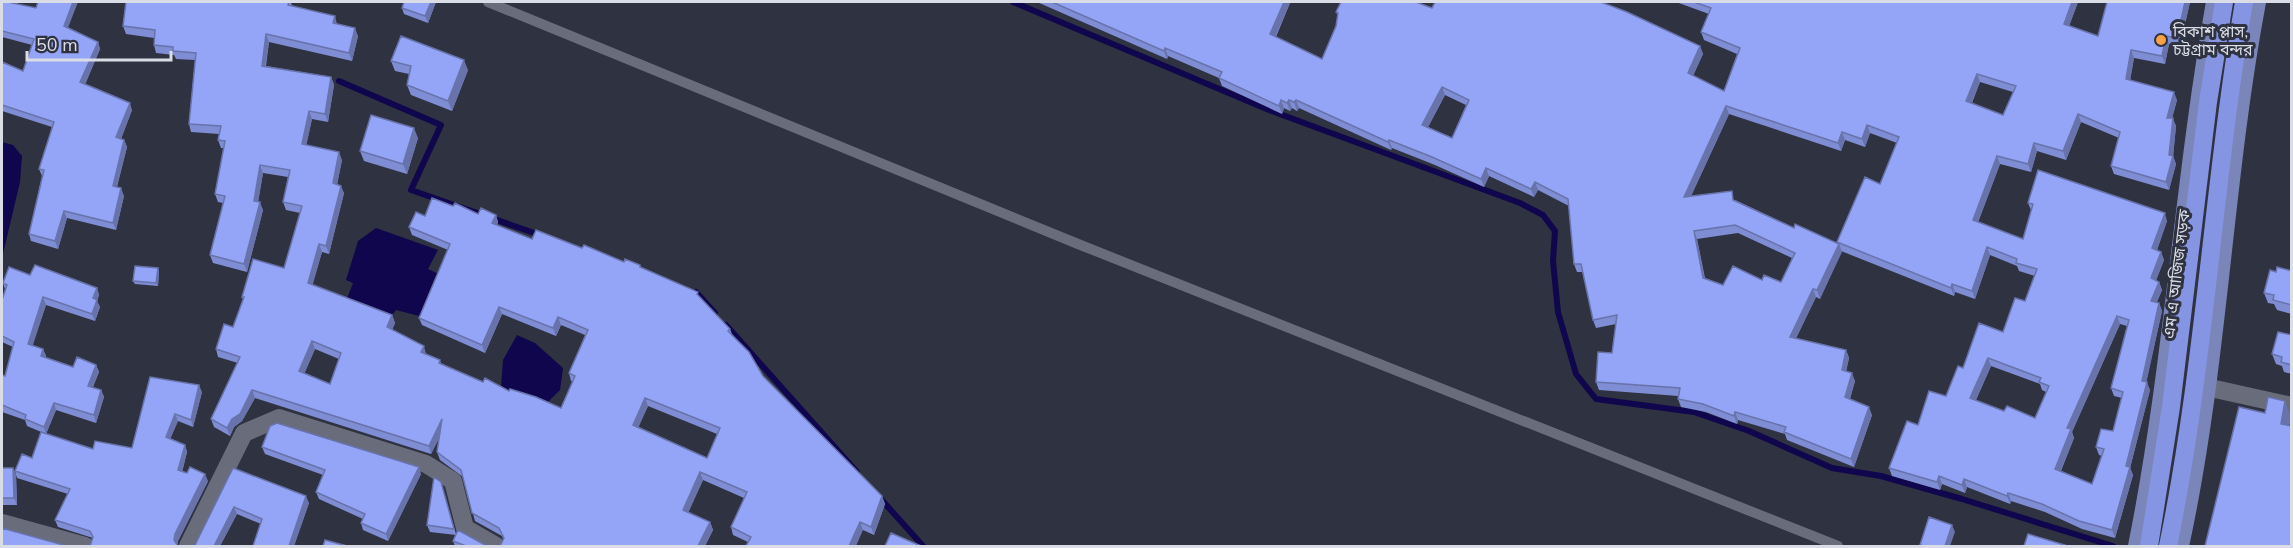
<svg xmlns="http://www.w3.org/2000/svg" width="2293" height="548" font-family="'Nunito Sans','Noto Sans Bengali',sans-serif">
	<style>
		.water { fill: #0f064e }
		.lines { fill: none; stroke-linecap: round; stroke-linejoin: round }
		.stream { stroke: #0f064e; stroke-width: 6 }
		.lane { stroke: #686c7b; stroke-width: 10 }
		.street { stroke: #686c7b; stroke-width: 18 }
		.primary { stroke: #7a85b9; stroke-width: 18 }
		.highway { stroke: #8695e3; stroke-width: 18 }
		.wall { fill: #7f8dd4; fill-rule: evenodd }
		.shaded-wall { fill: #6873ac }
		.building { fill: #94a4f6; stroke: #6873ac; stroke-width: 1.5; fill-rule: evenodd }
		.poi-dot { fill: #f6a247; stroke: #2f3240; stroke-width: 2 }
		.labels { text-anchor: middle; stroke-width: 6; stroke-linejoin: round; paint-order: stroke }
		.poi-label { font-size: 16px; fill: #dadde6; stroke: #2f3240; text-anchor: start }
		.street-label { font-size: 16px; fill: #dadde6; stroke: #2f3240 }
	</style>
	<rect width="100%" height="100%" fill="#2f3240"/>
	<path class="water" d="M2,142l11,3 9,11 -2,26 -18,76z
		M376,228l62,22 -10,19 13,6 -18,42 -27,-7 -5,7 -45,-16 7,-18 -7,-3 12,-39z
		M517,335l18,8 28,25 -3,22 -16,16 -43,-18 2,-28z"/>
	<g class="lines">
		<path class="stream" d="M1013,2l256,108 251,93 23,12 12,16 -2,30 5,51 18,62 20,25 98,13 55,19 83,37 49,8 81,23 151,47
			M339,81l102,44 -30,65 129,45
			M696,292l19,21
			M726,325l131,147
			M880,498l43,48"/>
		<path class="lane" d="M488,2l590,242 760,302"/>
		<path class="street" d="M2206,387l86,19
			M2,523l83,23
			M188,546l56,-113 35,-15 147,46 27,17 12,47 31,18"/>
		<path class="primary" d="M2137,546c36,-179 46,-364 78,-544
			M2180,546c39,-179 43,-364 77,-544"/>
		<path class="highway" d="M2149,546l22,-139 37,-305 16,-100
			M2168,546c37,-179 45,-364 76,-544"/>
	</g>
	<path class="wall" d="M2,2l66,26 30,14 2,7 -15,35 47,26 -11,29 3,1 3,7 -10,40 7,9 -8,34 -49,-12 -9,31 -27,-8 -2,-7 13,-58 -3,-7 13,-42 -50,-16v-49l21,9 9,-26 -30,-8z
		M126,2h165l1,4 45,18 21,12 -6,25 -83,-19 -3,24 65,11 3,8 -6,37 -16,-3 -6,26 36,15 -5,24 7,9 -15,61 -7,-2 -10,33 80,30 3,8 -3,7 34,24 14,6 1,4 42,18 78,26 12,-26 -2,-1 -2,-8 16,-38 -24,-10 -5,11 -54,-22 -17,39 -63,-28 -3,-7 29,-68 -36,-15 -3,-8 16,-11 28,-10 25,8 18,1 2,7 -1,3 35,14 50,9 59,20 59,29 30,32 2,5 31,42 119,120 3,8 -11,31 -11,-5 -115,12 -15,-7 -2,-8 13,-29 -41,-18 -15,32 22,10 3,8 -8,16h-205l3,-7 -1,-3 -27,-15 -12,-44 -23,-17 -3,-8 2,-14 -8,16 -176,-56 -13,23 -8,6 -4,9 -16,-9 -3,-8 27,-56 -20,-6 -2,-8 17,-22 10,-27 -1,-3 42,-29 16,-55 -14,-3 -3,-8 5,-25 -25,-4 -5,29 5,8 -16,62 -34,-9 -3,-8 13,-52 -5,-1 -3,-8 9,-46h-3l-3,-8 1,-6 -28,-2 -2,-8 6,-64 -19,-1 -2,-4 -18,-2 -2,-8v-7l-28,-4 -3,-8zM315,349l24,10 -9,25 -26,-10zM648,406l69,28 -10,24 -69,-31z
		M436,2l-8,21 -24,-9 -2,-6z
		M1037,2h253v1l-14,34 46,22 14,-33 2,-10 -2,-4 96,-4 268,38 3,8 -10,22 31,15 13,-37 -33,-14 -3,-8 8,-18 -33,-12h402l-9,24 29,10 9,-34h83l-10,44 -11,-2 -4,20 -31,-6 -4,22 47,20 -5,18 4,8 -3,30 3,8 -7,26 -55,-16 -3,-8 8,-28 -38,-16 -15,38 -29,-9 -6,21 -31,-8 -22,58 45,17 8,-29 -3,-7 139,18 -10,29 4,2 3,8 -8,20 3,2 3,8 -5,12 2,1 3,8 -16,71 4,8 -20,78 3,7 -18,63 -33,-9 -37,-17 -34,-11 -1,3 -43,-17 -2,6 -23,-9 -2,6 -48,-14 -3,-8 29,-43 28,-29 17,-28 40,-36 22,-31 10,-25 -16,-5 -2,-5 -27,-11 -15,44 -20,-7 -1,4 -113,-45 -21,48 -4,-2 -20,41 50,12 3,8 -3,13 9,10 -5,18 22,16 -18,52 -67,-27 -2,-6 -47,-14 -1,4 -31,-12 -25,-5 -3,-8v-3l-79,-6 -3,-8 16,-29 4,-29 -20,4 -3,-8 -10,-48h-6l-3,-8 -5,-58 -31,-16 -4,7 -45,-21 -5,11 -49,-22 -43,-17 -1,2 -92,-42 -2,3 -5,-3 -2,3 -6,-3 -2,6 -60,-28 -3,-8 -51,-22 -1,3zM1980,82l33,10 -10,23 -31,-12zM1445,95l21,10 -14,33 -24,-11zM1729,114l112,37 4,-11 20,7 5,-14 27,10 -17,41 -42,59 -44,-15 -59,-28 -44,-4zM1738,233l54,25 -11,24 -19,-2 -39,5 -18,-7 -8,-39zM2120,324l7,2 -16,62 3,8 8,2 -9,33 -17,16 3,8 3,1 -10,28 -31,-13 13,-33 -2,-6zM1991,366l49,18 2,6 4,2 -11,26 -31,-7 -28,-11z
		M391,61l77,9 -16,41 -41,-16 -4,-10 2,-11 -14,-3z
		M418,138l-11,36 -43,-13 -4,-10z
		M158,268l1,4 -1,14 -23,-2 -2,-3z
		M2292,271v43l-15,-4 -3,-6 -6,-1 -4,-10 12,-21z
		M30,275l67,13 2,7 -2,6 3,6 -5,14 -49,-16 -14,40 11,4 3,7 -1,1 28,10 23,-2 3,7 -6,15 8,3 3,7 -8,26 -40,-13 -10,24 -19,-8 -2,-6 -23,-8v-37l3,1 8,-29 -11,-5v-42l3,-11 -2,-6z
		M2292,335v39l-8,-2 -2,-6 -6,-2 -4,-10z
		M202,392l-9,35 -15,-6 -8,18 15,6 2,7 -5,20 26,9 -30,60 -1,4 -84,-7 -35,-11 -3,-7 13,-26 -51,-16 -2,-7 17,-13 61,-9 39,-1z
		M262,447l159,27 -33,67 -25,-11 -2,-7 2,-4 -44,-20 -3,-7 7,-17 -58,-21z
		M2,468h11l3,7 1,30h-15z
		M233,468l76,35 -15,43h-41l8,-22 -24,-10 -17,32h-28l3,-1z
		M441,482l15,52 31,12h-32l-2,-5 3,-6 -26,-3 -3,-7z"/>
	<path class="shaded-wall" d="M73,2h5l-12,31 -2,-7z
		M431,2h5l-8,21 -3,-7z
		M1284,2h6v1l-17,39 -3,-8z
		M2072,2h6l-11,30 -3,-8z
		M2185,2h5l-10,44 -3,-8z
		M335,16l2,8 -1,7 -3,-8z
		M355,28l3,8 -6,25 -3,-8z
		M266,34l3,8 -5,32 -2,-8z
		M2166,36l3,8 -4,20 -3,-8z
		M98,42l2,7 -17,41 -3,-8z
		M1700,46l3,8 -13,27 -2,-8z
		M1165,48l3,8 -1,3 -3,-8z
		M2131,50l3,8 -5,29 -3,-8z
		M464,60l4,10 -16,41 -4,-10z
		M1977,74l3,8 -11,27 -3,-8z
		M331,77l3,8 -6,37 -3,-8z
		M1442,87l3,8 -20,38 -3,-8z
		M2174,92l3,8 -7,26 -3,-8z
		M1281,100l3,8 -2,6 -3,-8z
		M1289,100l3,8 -2,3 -3,-8z
		M1296,100l3,8 -2,3 -3,-9z
		M130,103l2,7 -13,34 -3,-7z
		M1726,106l3,8 -42,91 -3,-8z
		M309,111l3,8 -7,33 -3,-8z
		M2078,114l3,8 -15,38 -3,-9z
		M2173,118l3,8 -3,32v-2l3,8 -7,26 -3,-8z
		M1867,125l3,8 -5,14 -3,-8z
		M414,128l4,10 -11,36 -4,-10z
		M1842,132l3,8 -4,11 -3,-8z
		M124,140l3,7 -12,46 -2,-7z
		M1389,140l3,8 -1,2 -3,-8z
		M2034,143l3,8 -6,21 -3,-8z
		M339,152l3,8 -6,31 -3,-8z
		M1997,156l3,8 -24,64 -3,-8z
		M260,165l3,8 -6,36 -3,-8z
		M1486,168l3,8 -5,11 -3,-8z
		M1535,182l3,8 -4,7 -3,-8z
		M341,186l3,7 -15,61 -3,-8z
		M121,188l3,8 -8,34 -3,-7z
		M260,202l3,8 -16,62 -3,-8z
		M64,211l3,7 -9,31 -3,-8z
		M2165,213l2,8 -12,35 -3,-8z
		M496,215l2,7 -3,9 -3,-8z
		M1694,231l3,8 9,47 -3,-8z
		M319,244l3,8 -11,39 -3,-8z
		M1839,244l3,8 -22,47 -3,-9z
		M1987,247l3,8 -15,44 -3,-8z
		M2161,252l3,8 -10,26 -3,-8z
		M158,268l1,4 -1,14 -2,-3z
		M2159,282l3,8 -8,19 -3,-8z
		M1952,284l3,8 -1,4 -3,-8z
		M97,288l2,7 -2,6 3,6 -5,14 -3,-7 1,-16z
		M1813,289l3,8 -23,48 -3,-8z
		M43,297l3,8 -15,46 -3,-7z
		M2159,303l3,8 -17,78 -3,-8z
		M499,307l3,7 -17,39 -3,-8z
		M392,315l3,8 -5,12 -3,-8z
		M2117,316l3,8 -48,108 2,6 -16,39 -3,-8 12,-41z
		M558,317l3,8 -5,11 -3,-8z
		M312,341l3,8 -13,30 -3,-8z
		M424,346l2,8 -5,-2z
		M43,349l3,7 -3,7 -2,-7z
		M1846,350l3,8 -4,20 -3,-8z
		M1988,358l3,8 -18,40 -3,-8z
		M96,365l3,7 -9,21 -2,-7z
		M1852,373l3,8 -7,24 -3,-8z
		M2147,382l3,8 -20,78 3,7 -18,63 -3,-8 14,-64z
		M199,385l3,7 -9,35 -2,-7z
		M101,390l3,7 -8,26 -2,-8z
		M252,390l3,8 -13,23 -8,6 -4,9 -3,-8 5,-9z
		M645,398l3,8 -12,27 -3,-8z
		M2285,401l6,16 -4,23 -6,-16z
		M54,403l2,7 -10,24 -2,-7z
		M1869,407l3,8 -18,52 -3,-8z
		M1735,412l3,8 -1,4 -3,-8z
		M175,414l3,7 -10,23 -2,-7z
		M442,419l3,8 -14,27 -2,-8z
		M185,445l2,7 -6,25 -3,-7z
		M419,467l2,7 -33,67 -2,-7z
		M13,468l3,7 1,30 -3,-7z
		M700,472l3,8 -17,38 -3,-8z
		M205,474l3,7 -30,60 -1,5 -3,-6 1,-6z
		M1939,476l3,8 -2,6 -3,-8z
		M1964,479l3,8 -2,6 -3,-8z
		M2008,493l3,8 -1,3 -3,-8z
		M306,496l3,7 -15,43h-5z
		M882,496l3,8 -11,31 -3,-8z
		M234,507l3,7 -17,32h-6z
		M710,522l3,8 -8,16h-7z
		M860,522l3,8 -7,16h-7z
		M1952,525l3,7 -5,14h-5z"/>
	<path class="building" d="M2,2h6l28,6 2,-6h35l-9,24 34,16 -18,40 50,21 -14,34 8,3 -11,46 8,2 -8,35 -49,-12 -9,30 -26,-7 15,-64 -5,-1 15,-47 -52,-17v-43l21,9 11,-32 -32,-8z
		M126,2h163l-1,3 47,11 -2,7 22,5 -6,25 -83,-19 -4,32 69,11 -6,37 -16,-3 -7,33 37,8 -6,31 8,3 -15,60 -7,-2 -11,39 84,32 -5,12 37,19 -3,6 19,8 -1,3 44,19 2,-4 24,13 1,-2 26,8 25,11 14,-32 -6,-3 19,-43 -30,-13 -5,11 -54,-21 -17,38 -63,-27 31,-74 -41,-17 7,-15 9,4 7,-18 21,8 2,-3 23,11 3,-6 15,7 -4,8 40,16 4,-9 46,18 2,-3 40,17 1,-3 15,6v2l58,25 -1,2 33,35 -2,2 21,21 14,24 119,120 -11,31 -11,-5 -11,24h-103l5,-9 -20,-10 16,-35 -47,-20 -17,38 27,12 -12,24h-198l4,-8 -5,-10 -27,-15 -11,-43 -24,-18 5,-33 -13,27 -177,-56 -12,24 -8,5 -5,9 -16,-9 29,-62 -24,-8 8,-25 9,3 11,-30h-2l11,-38 31,9 18,-62 -19,-4 7,-32 -30,-5 -6,36 6,1 -16,62 -34,-9 15,-59 -10,-2 10,-53 -7,-1 3,-14 -32,-2 7,-71 -23,-2v-4l-19,-2 1,-15 -32,-4zM312,341l29,12 -11,31 -31,-13zM645,398l75,30 -13,30 -74,-33z
		M404,2h27l-6,14 -23,-8z
		M1052,2h232l-14,32 52,25 14,-33 2,-13 -2,-1 5,-10h75l16,6 3,-6h166l26,10 73,34 -12,27 36,18 16,-43 -39,-16 10,-24 -17,-6h378l-8,22 34,12 9,-34h78l-8,36 -11,-2 -4,20 -31,-6 -5,29 48,13 -7,26h6l-4,37 4,1 -7,26 -55,-16 9,-34 -42,-18 -15,37 -29,-8 -6,21 -31,-8 -24,64 50,19 10,-35 -5,-1 10,-33 127,43 -13,35 9,4 -10,26 8,4 -8,19 8,2 -17,78 5,1 -21,84 4,1 -18,63 -33,-9 -37,-17 -34,-11 -1,3 -43,-17 -2,6 -23,-9 -2,6 -48,-14 18,-47 11,4 11,-34 17,5 12,-30 5,2 16,-45 24,9 12,-34 10,3 12,-32 -21,-6 1,-4 -30,-12 -15,44 -20,-7 -1,4 -114,-46 28,-65 15,7 19,-47 -32,-12 -5,14 -20,-7 -4,11 -112,-37 -42,91 48,-6 1,9 61,28 1,-4 44,20 -22,46 -4,-1 -23,48 56,13 -4,20 10,3 -7,24 24,10 -18,52 -67,-27 2,-5 -51,-15 -1,4 -31,-12 -25,-5 2,-11 -84,-6 2,-30 14,1 5,-38 -24,5 -12,-56h-7l-6,-65 -33,-17 -4,7 -45,-21 -5,11 -49,-22 -43,-17 -1,2 -92,-42 -2,2 -5,-2 -2,3 -6,-3 -2,6 -60,-28 3,-6 -57,-24 -1,3zM1977,74l39,12 -13,29 -37,-14zM1442,87l27,13 -17,38 -30,-13zM1735,225l60,28 -14,29 -17,-7 -2,5 -29,-14 -10,19 -20,-7 -9,-47zM2117,316l12,4 -18,68 12,4 -10,39 -12,-2 -5,18 8,2 -12,35 -37,-15 16,-40 -4,-1zM1988,358l53,20 -2,4 10,4 -14,32 -28,-12 -3,5 -34,-13z
		M401,36l63,24 -16,41 -41,-16 4,-19 -20,-5z
		M371,115l43,13 -11,36 -43,-13z
		M35,265l62,23 -4,10 4,2 -5,14 -49,-17 -15,47 15,5 -2,7 32,11 4,-10 19,8 -8,21 13,4 -7,25 -40,-12 -10,24 -19,-8 1,-4 -24,-10v-30l3,1 9,-34 -12,-6v-36l5,-15 -4,-2 6,-16 21,8z
		M135,266l23,2 -2,15 -23,-2z
		M2277,267l15,4v34l-19,-5 1,-5 -10,-2 6,-23 6,2z
		M2278,332l14,3v30l-11,-3 1,-5 -10,-3z
		M150,377l49,8 -8,35 -16,-6 -9,23 19,8 -7,25 9,3 3,-6 15,7 -30,60 -1,6 4,6h-88l3,-9 -3,-6 -35,-11 15,-31 -55,-18 7,-17 10,4 9,-26 52,17 2,-8 37,7z
		M2268,397l17,4 -4,23 11,2v120h-87l34,-139 26,6z
		M277,423l142,44 -33,67 -25,-11 4,-9 -49,-22 9,-22 -63,-23 8,-21z
		M2,468h11l1,30h-12z
		M233,468l73,28 -17,50h-36l9,-27 -28,-12 -20,39h-22l3,-1z
		M434,477l7,5 13,47 -27,-4z
		M1929,517l23,8 -7,21h-21l-4,-1z
		M2,528l65,18h-65z
		M458,530l29,16h-21l-13,-5z
		M891,533l30,13h-36z
		M2028,534l40,12h-44z
		M325,540l22,6h-24z"/>
	<circle class="poi-dot" cx="2161" cy="40" r="6"/>
	<g class="labels">
		<g class="poi-label">
			<text x="2173" y="37">বিকাশ প্লাস,<tspan x="2173" dy="18">চট্টগ্রাম বন্দর</tspan></text>
		</g>
		<g class="street-label">
			<text transform="translate(2176 274) rotate(-83)" y="6">এম এ আজিজ সড়ক</text>
		</g>
	</g>
	<rect width="2293" height="548" fill="none" stroke="#dadde6" stroke-width="6"/>
	<path d="M27 51v9h144v-9" fill="none" stroke="#dadde6" stroke-width="3"/>
	<text x="36" y="51" font-size="18" fill="#dadde6" stroke="#2f3240" stroke-width="4.5" paint-order="stroke">50 m</text>
</svg>
